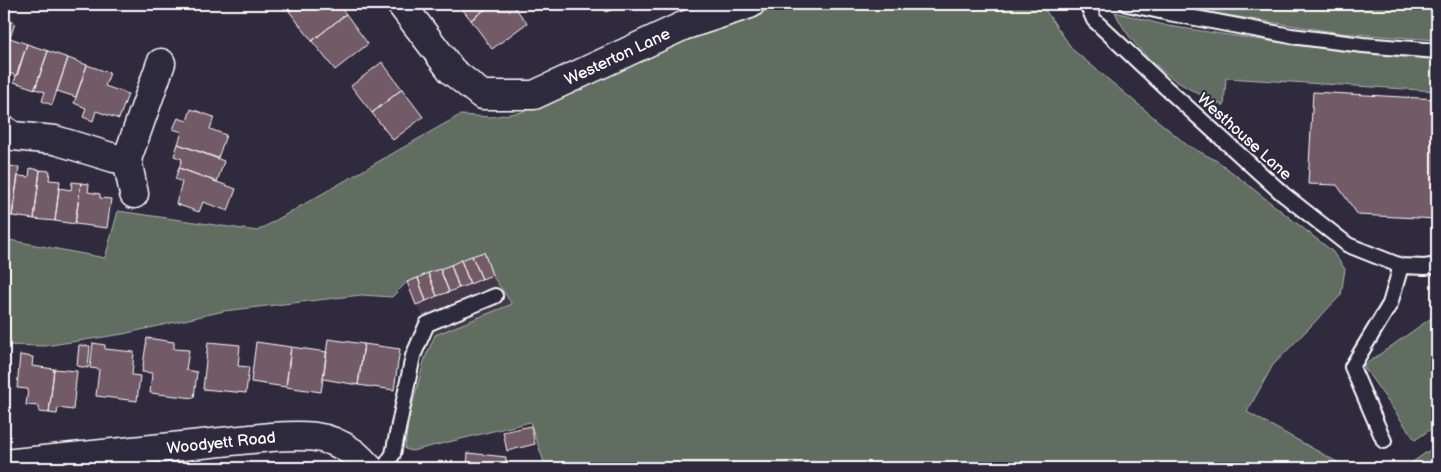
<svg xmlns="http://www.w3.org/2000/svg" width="1441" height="472" font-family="'Balsamiq Sans',sans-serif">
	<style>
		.built { fill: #433849 }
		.green { fill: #616d61; stroke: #b0b6b0 }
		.building { fill: #725a66; stroke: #fff }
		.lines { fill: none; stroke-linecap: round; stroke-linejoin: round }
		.service-casing { stroke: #fff; stroke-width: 18 }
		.minor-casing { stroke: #fff; stroke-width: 31 }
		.service { stroke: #2f2a3d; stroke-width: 14 }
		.minor { stroke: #2f2a3d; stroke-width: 28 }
		.labels { text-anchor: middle; stroke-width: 4; stroke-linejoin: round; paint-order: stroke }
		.street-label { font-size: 16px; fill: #fff; stroke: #2f2a3d }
	</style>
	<rect width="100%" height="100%" fill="#2f2a3d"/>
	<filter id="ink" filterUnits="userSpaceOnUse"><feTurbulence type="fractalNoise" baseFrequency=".02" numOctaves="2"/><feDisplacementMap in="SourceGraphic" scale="10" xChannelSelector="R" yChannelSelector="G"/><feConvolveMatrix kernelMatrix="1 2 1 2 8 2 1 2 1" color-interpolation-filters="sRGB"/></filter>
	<g filter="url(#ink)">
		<path class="built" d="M484,252l8,23 20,29 -77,31 -19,-30 -9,-23z"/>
		<path class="green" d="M795,4h246l32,46 114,95 32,17 113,89 13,18 -4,26 -68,70 -26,47 101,56h-802l-16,-46 -118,29 -7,-2 3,-28 17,-63 10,-23 77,-31 -20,-29 -8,-23 -77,30 -15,15 -31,-2 -137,16 -101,23 -78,12 -41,-1v-106l101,19 13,-47 139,20 203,-116 31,2 31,-5 138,-64 58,-24z
			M1173,4h264v36l-97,-7 -127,-20z
			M1115,12l53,14 114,17 155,14v34l-211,-13 -2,28c-16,-8 -33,-15 -48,-25 -23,-16 -50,-43 -61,-69z
			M1437,314v111l-22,15 -52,-74z
			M1437,445v23h-33z"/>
		<path class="building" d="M299,4h39l8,10 -34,27 -23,-30z
			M458,4h34l-21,16z
			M492,4h20l15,19 -35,26 -21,-29z
			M602,4h23l-19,8z
			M346,14l22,30 -33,26 -23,-29z
			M4,19l11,4 -11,33z
			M10,38l17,6 -10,32 -13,-5v-15z
			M27,44l21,7 -13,38 -21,-7z
			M48,51l20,7 -16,47 -10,-4 3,-9 -10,-3z
			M68,58l19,7 -11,32 -19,-6z
			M382,62l20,27 -30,24 -21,-27z
			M87,65l23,8 -5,13 23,8 -9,25 -23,-8 -3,10 -10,-4 3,-9 -12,-5z
			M402,89l21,28 -30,23 -21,-27z
			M1313,92l124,7v120l-79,-4 -21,-30 -29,-1z
			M191,109l23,8 -4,12 16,6 -8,23 -40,-14 4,-12 -9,-3 5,-11 9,3z
			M178,144l46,17 -7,21 -38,-14 3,-9 -8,-3z
			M9,166l10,1 -7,49 -8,-1v-41l4,1z
			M30,168l10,2 -6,49 -22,-3 6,-40 11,1z
			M179,168l57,21 -8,22 -25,-9 -4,10 -23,-8 6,-22 -7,-3z
			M40,170l10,1 -1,9 11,1 -5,40 -21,-2z
			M72,182l9,1 -6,41 -20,-3 4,-33 12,2z
			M81,183l8,1 -1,8 12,2v4l11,1 -4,29 -32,-4z
			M484,252l8,23 -10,4 -10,-23z
			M472,256l10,23 -12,5 -9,-24z
			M461,260l9,24 -11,4 -8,-23z
			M451,265l8,23 -10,4 -9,-23z
			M440,269l9,23 -12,4 -9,-23z
			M428,273l9,23 -11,5 -8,-23z
			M418,278l8,23 -10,4 -9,-23z
			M147,338l27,4v7l15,1 -3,20 11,2 -3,26 -44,-5 2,-20 -10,-1z
			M328,339l36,5 -6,41 -35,-6z
			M208,342l32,3 -2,21 11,1 -3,26 -43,-4z
			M256,342l35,5 -5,40 -35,-5z
			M93,343l12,2v4l29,3 -2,23 8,1 -3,25 -41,-5 3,-27 -9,-1z
			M364,344l36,5 -6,41 -36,-5z
			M79,345l11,1 -2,22 -11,-2z
			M291,347l36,5 -6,40 -35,-5z
			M20,355l13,2 -1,9 22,3 -5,44 -10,-1v-6l-13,-1 2,-16 -11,-1z
			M54,369l23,2 -4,39 -15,-2 -1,6 -8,-1z
			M531,426l4,18 -28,7 -4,-19z
			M468,453l38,4 -1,11h-45l1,-1 6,1z"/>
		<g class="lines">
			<g class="service-casing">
				<path id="service" d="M1087,4l7,16 70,66 119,108 65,51 53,21 24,1 12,-2
					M1127,4l42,9 122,23 72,9 74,6
					M1384,441l-32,-74 38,-63 11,-38
					M384,468l9,-14 20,-98 14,-32 68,-28"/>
			</g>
			<g class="minor-casing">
				<path id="minor" d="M401,4l51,67 30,24h52l149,-69 67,-22
					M4,130l9,6 42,4 59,18 13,1 34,-96
					M127,159l7,35
					M4,464l267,-27c29,-2 56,-4 81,15 6,4 12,11 17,16"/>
			</g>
			<use href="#service" class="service"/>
			<use href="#minor" class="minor"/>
		</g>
	</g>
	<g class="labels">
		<g class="street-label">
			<text transform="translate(617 56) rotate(-25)" y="6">Westerton Lane</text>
			<text transform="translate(1245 136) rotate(42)" y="6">Westhouse Lane</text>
			<text transform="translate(221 442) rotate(-6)" y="6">Woodyett Road</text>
		</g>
	</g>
	<rect width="1441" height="472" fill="none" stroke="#2f2a3d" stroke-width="20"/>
	<rect x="10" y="10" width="1421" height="452" fill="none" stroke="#fff" stroke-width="2" filter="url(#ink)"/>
</svg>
